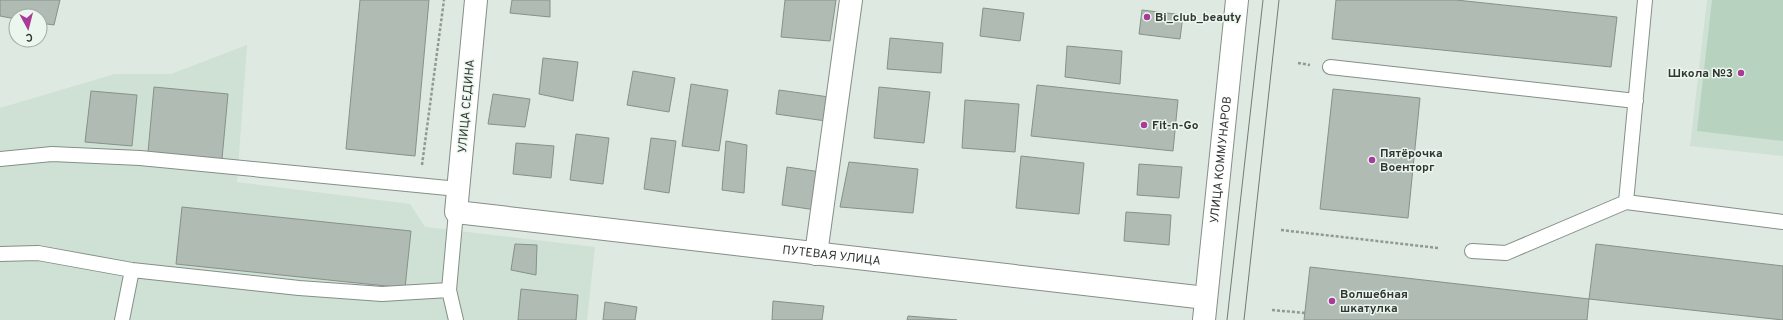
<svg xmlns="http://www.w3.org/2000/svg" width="1783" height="320" font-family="Overpass,sans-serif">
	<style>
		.built { fill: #cee1d4 }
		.green { fill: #b7d2bf }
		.building { fill: #b0bbb3; stroke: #869189 }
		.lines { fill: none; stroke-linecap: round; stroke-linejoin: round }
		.lane-casing { stroke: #848f87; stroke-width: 16 }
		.street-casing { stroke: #848f87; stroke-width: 24 }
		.secondary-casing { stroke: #848f87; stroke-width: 24 }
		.path { stroke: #919993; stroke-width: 2.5; stroke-dasharray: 3 2; stroke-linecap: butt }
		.lane { stroke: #fff; stroke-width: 14 }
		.street { stroke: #fff; stroke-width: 22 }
		.secondary { stroke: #fff; stroke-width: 22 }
		.tram { stroke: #747a75; stroke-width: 1 }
		.poi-dot { fill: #a93a97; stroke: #ebf7ee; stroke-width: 1.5 }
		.labels { text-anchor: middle; stroke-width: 3; stroke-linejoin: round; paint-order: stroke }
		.poi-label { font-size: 12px; font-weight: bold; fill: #323633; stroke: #ebf7ee; text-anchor: start }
		.street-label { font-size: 12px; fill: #323633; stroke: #ebf7ee }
	</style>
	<rect width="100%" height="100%" fill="#dee9e1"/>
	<path class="built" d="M1707,0h76v156l-93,-10z
		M247,45l-10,137 173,22 15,23 170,20 -8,73h-587v-212l115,-34h56z"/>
	<path class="green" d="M1712,0h71v141l-86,-10z"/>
	<path class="building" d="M0,0h60l-6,25 -14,-2v-7h-24v3l-16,-3z
		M360,0h69l-14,156 -69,-7z
		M512,0h38v17l-40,-4z
		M785,0h51l-6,41 -49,-4z
		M1336,0h120l161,17 -6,50 -279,-28z
		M983,8l41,5 -4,28 -40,-5z
		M1142,10l41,5 -3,24 -41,-5z
		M890,38l53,5 -2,30 -54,-4z
		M1067,46l55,5 -2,33 -55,-7z
		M543,58l35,4 -5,39 -34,-7z
		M633,71l42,7 -6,34 -42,-7z
		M691,84l37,6 -9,61 -37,-5z
		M1037,85l141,15 -5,51 -142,-15z
		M154,87l74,7 -6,65 -74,-7z
		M879,87l51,5 -6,51 -50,-5z
		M1333,89l87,9 -12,120 -88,-9z
		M779,90l50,7 -3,24 -50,-7z
		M91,91l46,4 -5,51 -47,-4z
		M493,94l37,5 -5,28 -37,-3z
		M965,100l54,4 -4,48 -53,-4z
		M576,134l33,4 -6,46 -33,-4z
		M651,138l25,3 -7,52 -25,-4z
		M726,141l21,4 -3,48 -22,-3z
		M516,143l38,3 -3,32 -38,-4z
		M1021,156l63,7 -5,51 -63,-6z
		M849,162l69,7 -5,44 -73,-6z
		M1139,164l43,3 -3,31 -42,-3z
		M787,167l34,5 -5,38 -34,-5z
		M182,207l229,24 -6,57 -229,-24z
		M1126,212l45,3 -2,30 -45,-4z
		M515,244l22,1 -1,30 -25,-5z
		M1596,244l187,22v54l-194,-21z
		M1310,267l279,32 -2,21h-283z
		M521,289l57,6 -2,25h-58z
		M773,301l51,5 -2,14h-50z
		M605,302l32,5 -2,13h-32z
		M908,316l49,4h-50z"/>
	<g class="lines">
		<g class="lane-casing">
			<path id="lane" d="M1645,0l-19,202 157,20
				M1330,67l306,34
				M0,159l52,-5 88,4 318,31
				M1472,251l34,2 120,-51
				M0,254l38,-1 94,17 167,18 83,6 67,-4
				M122,320l10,-50
				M456,320l-7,-30 7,-78"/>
		</g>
		<g class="street-casing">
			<g id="street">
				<path id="s1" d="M476,0l-20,212 750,86"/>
				<path d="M816,254l35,-254"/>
			</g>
		</g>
		<g class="secondary-casing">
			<g id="secondary">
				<path id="s2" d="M1204,320l33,-320"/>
			</g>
		</g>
		<path class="path" d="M1298,63l12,2
			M422,165l22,-165
			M1281,230l157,18
			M1272,310l33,3"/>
		<use href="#lane" class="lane"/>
		<use href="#street" class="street"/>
		<use href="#secondary" class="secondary"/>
		<path class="tram" d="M1227,320l36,-320
			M1244,320l35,-320"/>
	</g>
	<g class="poi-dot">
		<circle cx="1147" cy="17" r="4"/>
		<circle cx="1741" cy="73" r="4"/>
		<circle cx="1144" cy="125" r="4"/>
		<circle cx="1372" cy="160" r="4"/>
		<circle cx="1332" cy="301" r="4"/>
	</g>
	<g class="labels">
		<g class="poi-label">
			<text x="1155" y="21">Bi_club_beauty</text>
			<text x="1733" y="77" text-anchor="end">Школа №3</text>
			<text x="1152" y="129">Fit-n-Go</text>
			<text x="1380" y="157">Пятёрочка<tspan x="1380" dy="14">Военторг</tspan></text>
			<text x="1340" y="298">Волшебная<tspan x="1340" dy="14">шкатулка</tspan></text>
		</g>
		<g class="street-label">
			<text transform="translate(466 106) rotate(-85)" y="4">УЛИЦА СЕДИНА</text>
			<text dy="4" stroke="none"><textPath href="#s2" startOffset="161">УЛИЦА КОММУНАРОВ</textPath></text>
			<text dy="4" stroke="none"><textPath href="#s1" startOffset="591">ПУТЕВАЯ УЛИЦА</textPath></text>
		</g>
	</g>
	<g transform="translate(28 28) rotate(173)"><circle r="19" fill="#ebf7ee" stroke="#a1aaa3"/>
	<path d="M0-3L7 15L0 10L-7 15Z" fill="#a93a97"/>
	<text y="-6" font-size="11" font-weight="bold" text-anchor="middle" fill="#323633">С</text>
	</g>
</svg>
